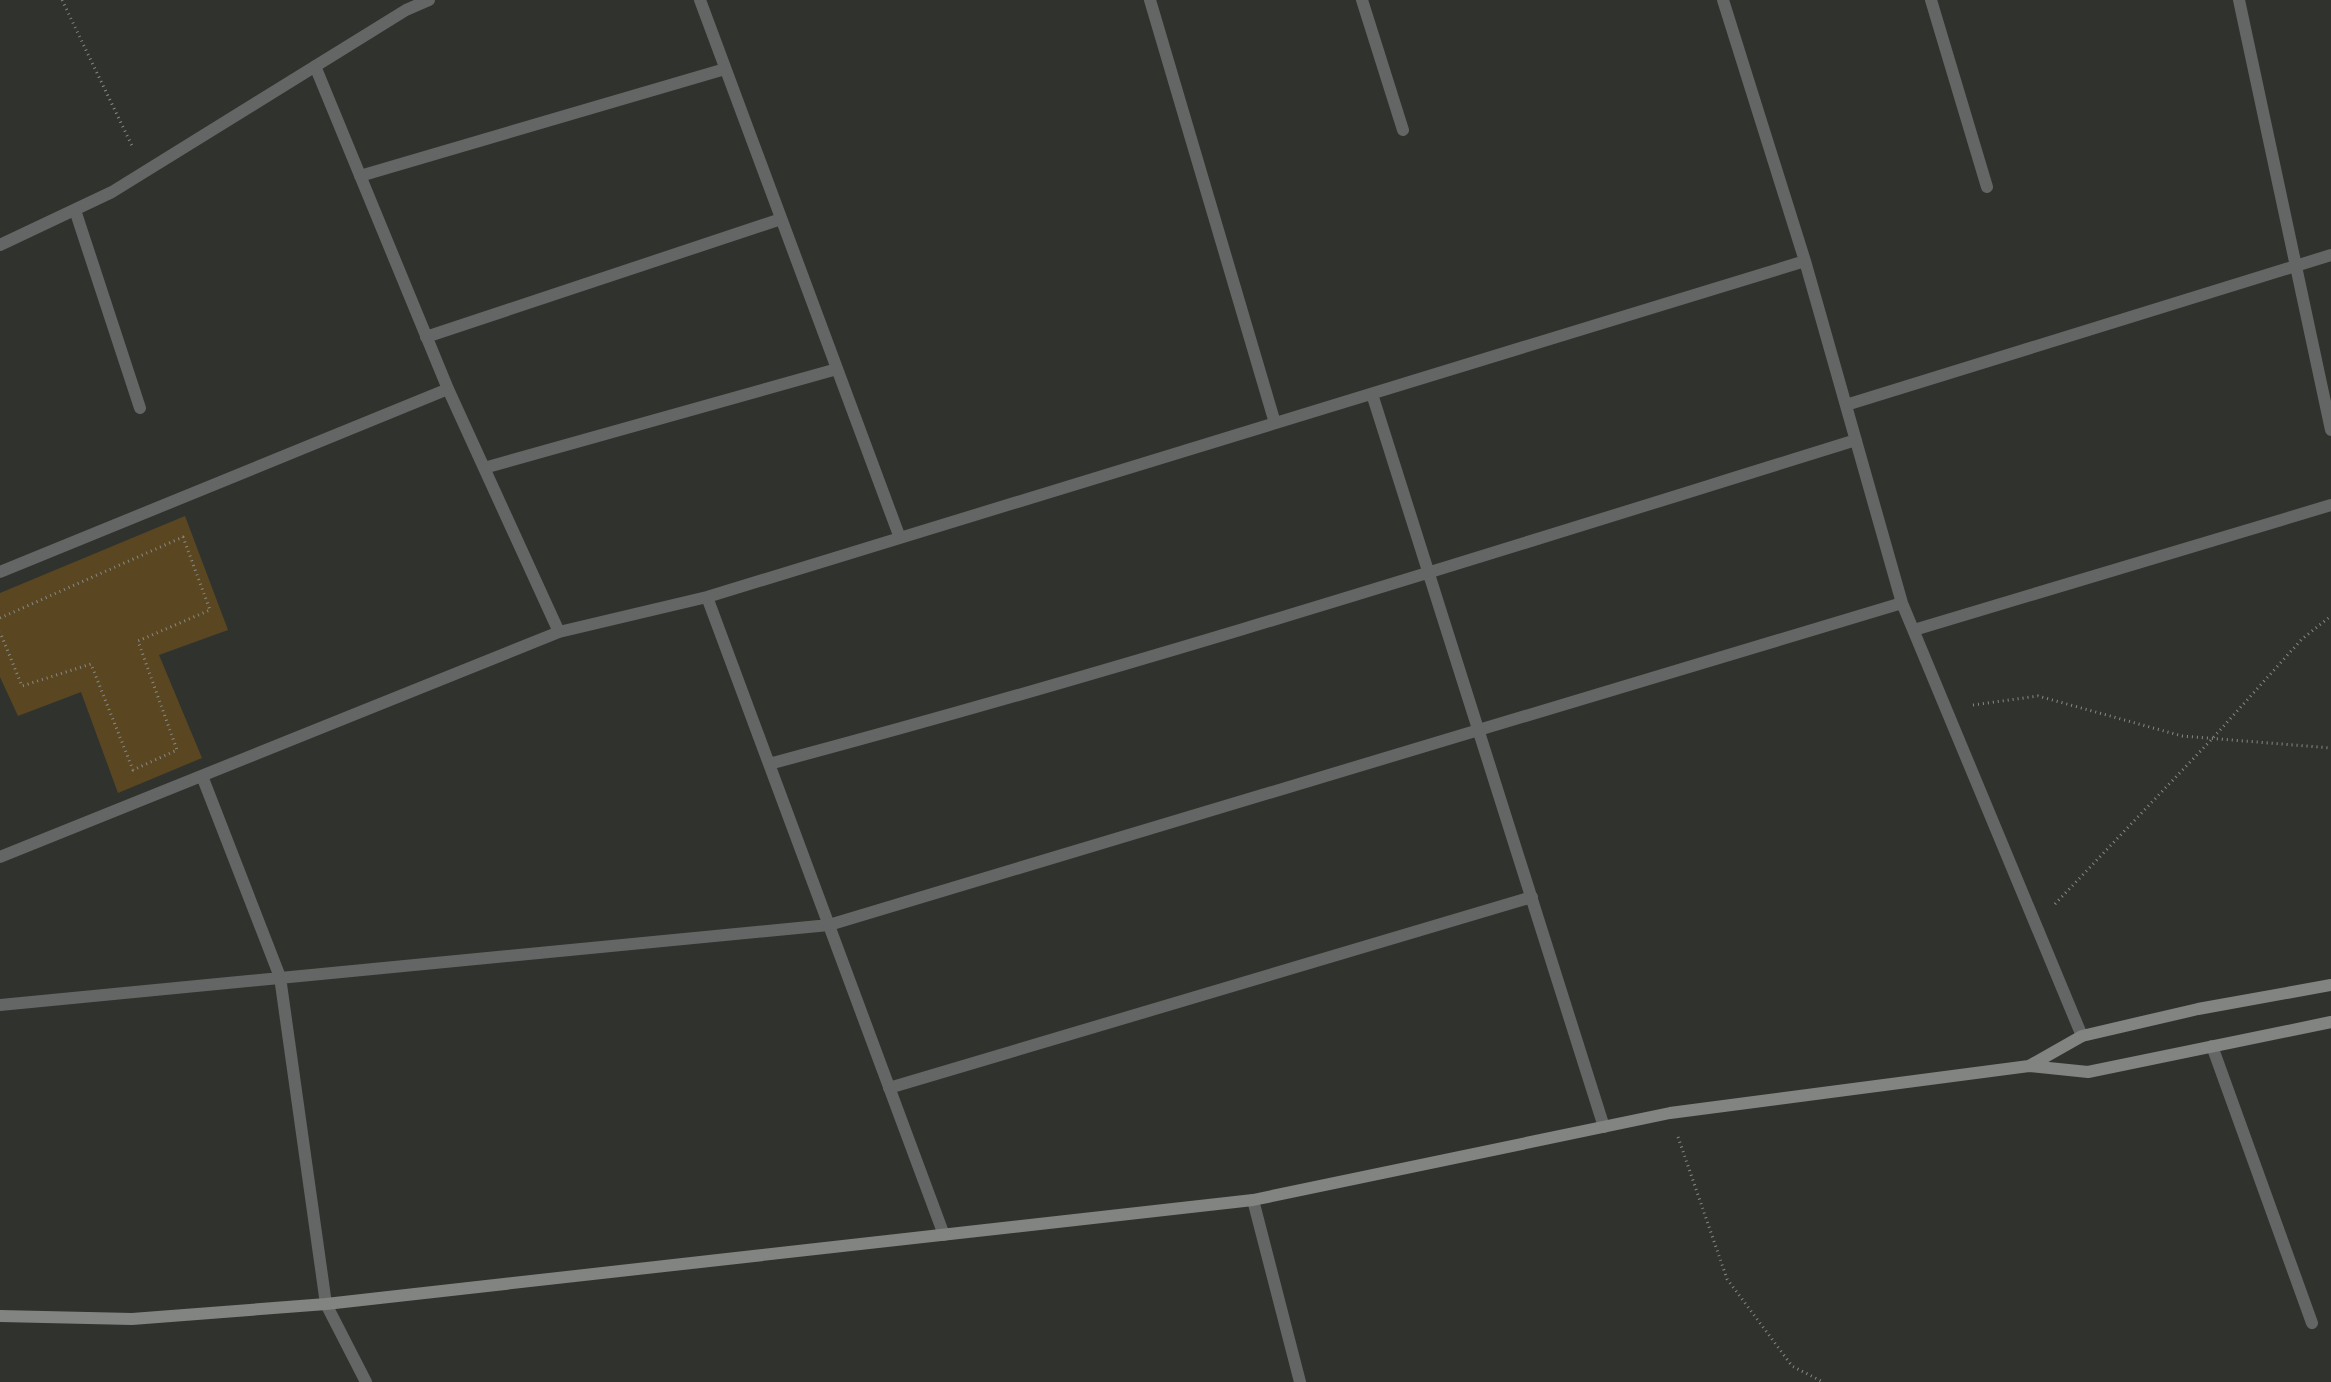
<svg xmlns="http://www.w3.org/2000/svg" width="2331" height="1382" font-family="Manrope,sans-serif">
	<style>
		.green { fill: #5a4722 }
		.lines { fill: none; stroke-linecap: round; stroke-linejoin: round }
		.path { stroke: #888986; stroke-width: 3; stroke-dasharray: 1 4; stroke-linecap: butt }
		.street { stroke: #646665; stroke-width: 12 }
		.secondary { stroke: #818481; stroke-width: 12 }
	</style>
	<rect width="100%" height="100%" fill="#30322e"/>
	<path class="green" d="M185,516l43,114 -69,25 43,103 -84,35 -37,-101 -63,24 -18,-39v-84z"/>
	<g class="lines">
		<path class="path" d="M62,0l71,148
			M0,618l183,-81 27,73 -72,31 39,109 -44,20 -42,-106 -69,22 -22,-54
			M1973,705l65,-9 144,40 149,12
			M2055,904l157,-165 90,-100 29,-23
			M1678,1137l49,142 65,87 31,16"/>
		<path class="street" d="M700,0l200,538
			M1150,0l125,423
			M1362,0l41,130
			M1723,0l82,261 97,342 180,433
			M1931,0l56,187
			M2239,0l92,430
			M315,66l133,323 111,243
			M360,176l365,-107
			M75,210l65,198
			M0,245l112,-53 294,-182 23,-10
			M426,337l355,-118
			M1372,394l232,733
			M1846,405l485,-150
			M484,468l353,-99
			M0,572l448,-183
			M707,597l237,638
			M1914,630l417,-125
			M769,764c365,-97 726,-212 1087,-324
			M202,776l78,201 46,327 40,78
			M0,857l559,-225 148,-35 1098,-336
			M0,1005l829,-80 1073,-322
			M2212,1046l100,277
			M889,1088l643,-191
			M1253,1200l47,182"/>
		<path class="secondary" d="M2029,1066l53,-30 116,-27 133,-24
			M0,1316l132,3 194,-15 927,-104 417,-87 359,-47 59,6 243,-50"/>
	</g>
</svg>
